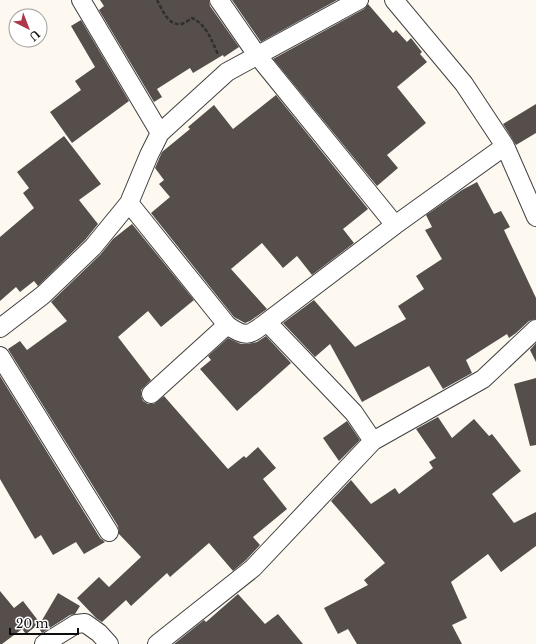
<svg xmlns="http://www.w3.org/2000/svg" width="536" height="644" font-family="'Libre Baskerville',serif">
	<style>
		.building { fill: #554e4b }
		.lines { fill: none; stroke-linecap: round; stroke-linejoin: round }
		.minor-casing { stroke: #404040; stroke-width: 20 }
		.path { stroke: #2f2f2f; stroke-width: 2.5; stroke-dasharray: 4 2; stroke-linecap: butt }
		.minor { stroke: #fff; stroke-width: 18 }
	</style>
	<rect width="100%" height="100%" fill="#fdf9f0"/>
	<path class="building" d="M100,0h109l1,6 29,41 -15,10 -1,-2 -30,18 -3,-5 -33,21 5,8 -8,5 -55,-92 5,-4z
		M232,0h105l-76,42z
		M368,4l25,29 3,-3 11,12 4,-4 11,14 -2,2 7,8 -30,25 29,36 -39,32 11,13 -21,18 -104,-127 91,-50z
		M81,20l48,81 -57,42 -22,-31 31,-22 -6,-9 20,-14 -24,-41z
		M276,95l92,114 -25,20 11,14 -42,32 -15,-19 -14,12 -21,-25 -31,26 36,40 -17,12 -5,2 -11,-6 -83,-104 19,-16 -11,-13 5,-4 -9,-12 7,-16 28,-23 -2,-2 26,-22 19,24z
		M536,104v29l-20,12 -13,-21z
		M64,136l37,48 -22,16 19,24 -13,16 -47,46 -4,-5 -14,11 -4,-5 -16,14v-64l34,-29 -11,-15 6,-5 -12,-16z
		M477,182l17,32 7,-3 9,16 -6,3 32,68v21l-7,2 -13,12 -7,5 -2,-4 -41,26 6,13 -29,16 -14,-23 -67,36 -32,-58 -15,13 -32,-34 31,-23 41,47 51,-28 -8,-13 26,-17 -8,-13 26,-17 -17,-29 7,-3 -6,-12 36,-25z
		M132,224l62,76 -33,27 -13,-16 -30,26 33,43 -10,10v6l2,5 5,3h6l10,-8 64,73 16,-13 2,2 12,-11 18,21 -13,11 24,30 -34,28 7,8 -14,15 -13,11 -24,-28 -39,34 -3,-4 -36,33 -5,-6 -24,22 -6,-4 -19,-20 22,-21 10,10 32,-30 -22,-23 -1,-8 -110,-177 12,-8 7,9 40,-29 -16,-19 49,-47 13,-16z
		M266,336l25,27 -54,48 -37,-42 11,-9 -3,-4 20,-18 13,6h7l9,-2z
		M536,343v19l-6,-12z
		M0,376l100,162 5,4 -21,12 -8,-12 -23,13 -12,-20 -6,4 -35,-60z
		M536,378v67l-6,1 -16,-62z
		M438,417l14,21 22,-19 15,17 3,-2 29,37 -29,23 22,29 22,-11v34l-35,26 -13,-18 -37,28 16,36 -15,7 10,19h-105l-9,-15 -10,5 -14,-26 44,-23 -4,-5 21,-17 -54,-62 20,-21 20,24 24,-16 4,6 34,-26 -4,-6 7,-4 -20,-29z
		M347,421l13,19 -21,21 -16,-23z
		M0,591l14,17 9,-7 17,22 -14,11 -4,-5 -20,15h-2z
		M58,593l22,13 -5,8 -5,1 -28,18 -4,-6z
		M238,594l27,30 13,-10 25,30h-129l30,-24 2,2z"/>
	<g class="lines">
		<g class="minor-casing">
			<path id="minor" d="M81,0l79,133
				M219,0l38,55 138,170
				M394,0l70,84 41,62 31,71
				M129,203l98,122c20,14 22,10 40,-3
				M0,328l43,-33 50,-48 36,-44 20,-48 11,-22 67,-61 132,-72
				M0,356l109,176
				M151,394l76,-69
				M373,441l-19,-28 -87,-91 128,-97 110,-79
				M44,644l32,-20 9,-1 14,10 10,11
				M157,644l96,-76 120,-127 110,-62 53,-50"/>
		</g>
		<path class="path" d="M157,0c5,9 11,26 24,24 3,0 8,-4 11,-6 15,7 19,22 26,36"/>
		<use href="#minor" class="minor"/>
	</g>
	<g transform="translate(28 28) rotate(138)"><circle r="19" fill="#ffffff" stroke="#9e9e9e"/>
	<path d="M0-3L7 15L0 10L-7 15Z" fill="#ad3648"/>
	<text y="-6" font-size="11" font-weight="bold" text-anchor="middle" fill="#0d0d0d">U</text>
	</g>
	<path d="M10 628v6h68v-6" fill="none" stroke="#0d0d0d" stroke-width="2"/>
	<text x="16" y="628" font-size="12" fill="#0d0d0d" stroke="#ffffff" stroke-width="3" paint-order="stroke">20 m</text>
</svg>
